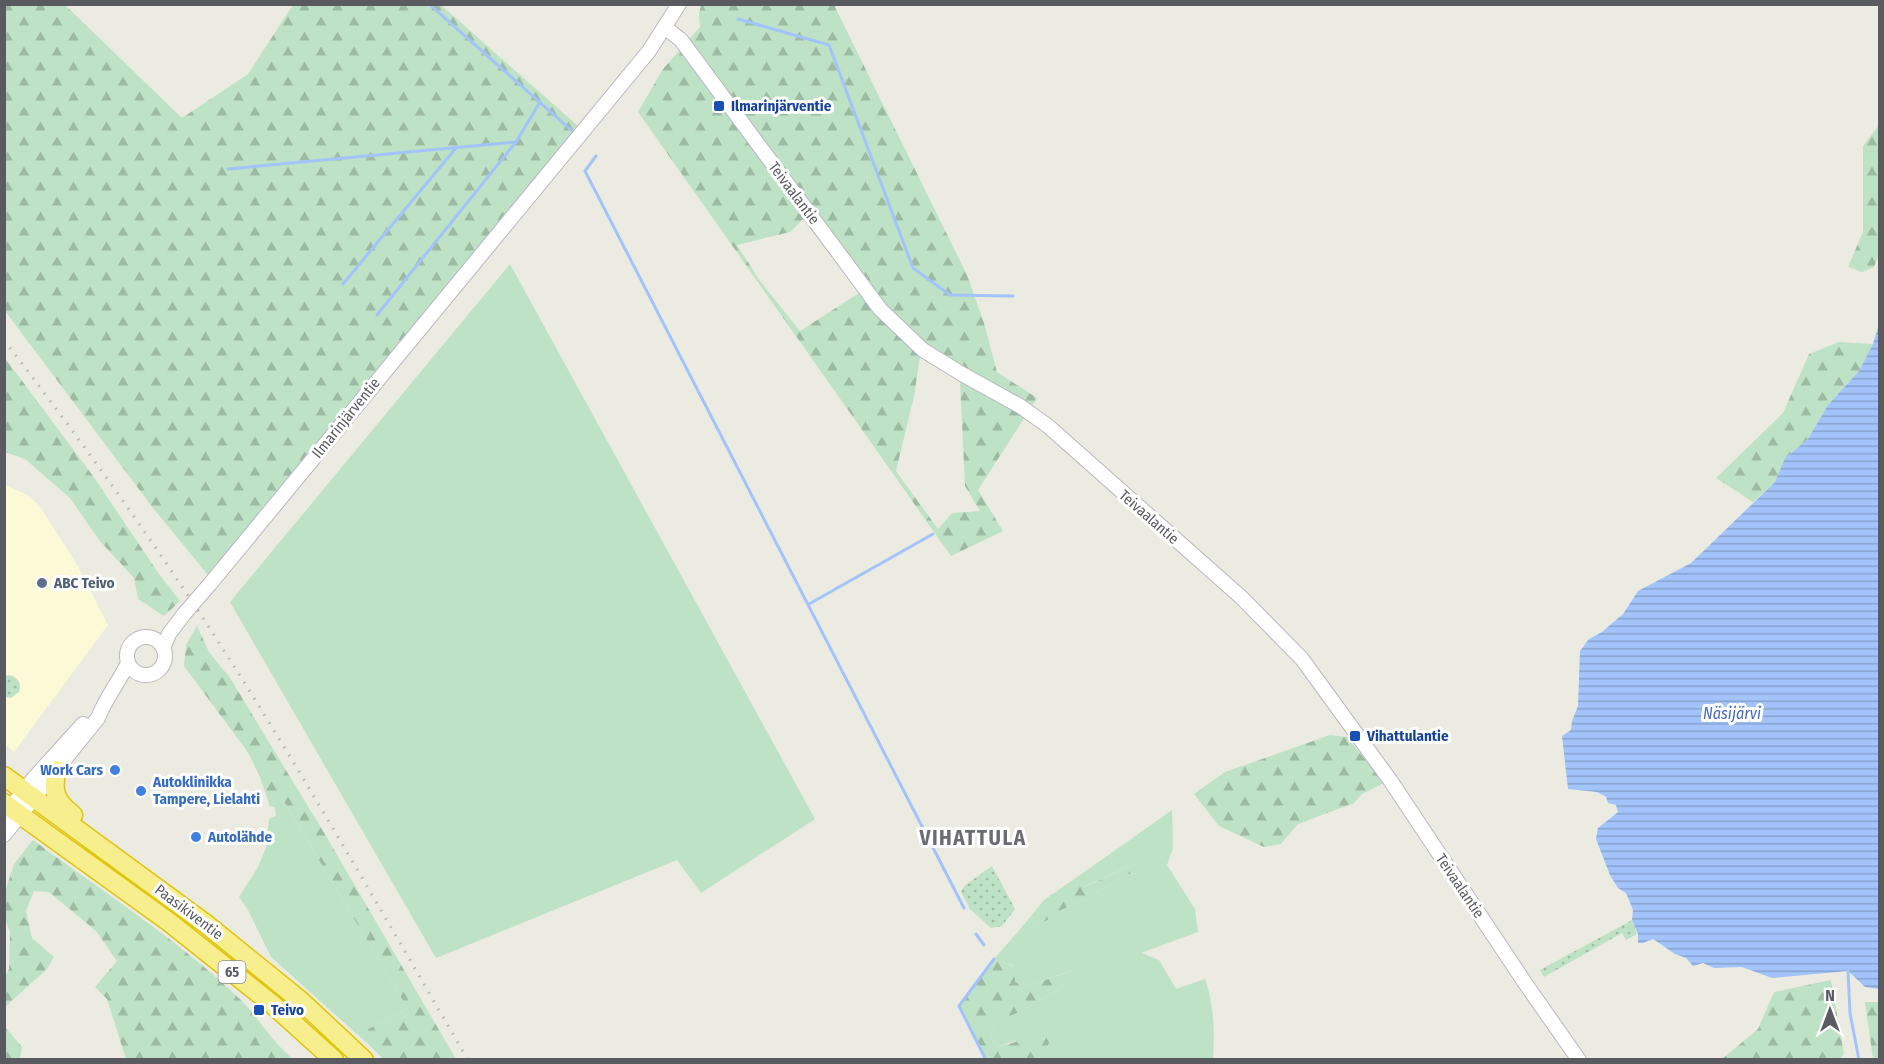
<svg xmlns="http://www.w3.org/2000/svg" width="1884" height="1064" font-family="'Fira Sans Condensed',sans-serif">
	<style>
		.commercial { fill: #fcf9d6 }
		.grass { fill: #bee2c5 }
		.forest { fill: url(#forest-firs); fill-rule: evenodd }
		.park { fill: url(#park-dots) }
		.water { fill: url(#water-rules) }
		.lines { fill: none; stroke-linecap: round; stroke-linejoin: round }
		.stream { stroke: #a2c4fa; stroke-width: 3 }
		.secondary-casing { stroke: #b7b8bf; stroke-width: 16 }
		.highway-casing { stroke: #e1c40c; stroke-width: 21 }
		.secondary { stroke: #fff; stroke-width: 14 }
		.highway { stroke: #f7ef8d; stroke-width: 18 }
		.rail { stroke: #b4b4b5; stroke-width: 3; stroke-dasharray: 1.5 8; stroke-linecap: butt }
		.secondary-bridge-casing { stroke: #b7b8bf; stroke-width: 16; stroke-linecap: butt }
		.secondary-bridge { stroke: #fff; stroke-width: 14 }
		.transit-dot { fill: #1a4fb4; stroke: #fff; stroke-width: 2 }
		.service-dot { fill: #5c6f8a; stroke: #fff; stroke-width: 2 }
		.shop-dot { fill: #3f7fe0; stroke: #fff; stroke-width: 2 }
		.labels { text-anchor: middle; stroke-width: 6; stroke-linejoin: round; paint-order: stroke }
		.shield { fill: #fff; stroke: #8b8c90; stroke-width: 1.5 }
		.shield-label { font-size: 14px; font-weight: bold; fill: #595b61 }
		.transit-label { font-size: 15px; font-weight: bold; fill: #164399; stroke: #fff; text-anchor: start }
		.street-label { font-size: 15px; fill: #595b61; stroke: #fff }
		.service-label { font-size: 15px; font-weight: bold; fill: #4e5e75; stroke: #fff; text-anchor: start }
		.shop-label { font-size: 15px; font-weight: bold; fill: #366cbe; stroke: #fff; text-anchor: start }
		.water-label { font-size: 16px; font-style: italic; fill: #476bbc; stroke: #fff }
		.district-label { font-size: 21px; font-weight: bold; letter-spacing: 1.5px; fill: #6b6d73; stroke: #fff }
	</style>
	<defs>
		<pattern id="forest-firs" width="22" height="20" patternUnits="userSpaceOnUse" patternTransform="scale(1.5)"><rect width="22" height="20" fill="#bee2c5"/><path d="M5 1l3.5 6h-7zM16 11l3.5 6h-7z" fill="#9dbaa3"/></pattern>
		<pattern id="park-dots" width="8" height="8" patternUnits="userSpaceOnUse" patternTransform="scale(1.5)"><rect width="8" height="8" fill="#bee2c5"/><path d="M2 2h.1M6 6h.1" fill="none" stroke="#9dbaa3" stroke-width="1.8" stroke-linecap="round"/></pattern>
		<pattern id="water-rules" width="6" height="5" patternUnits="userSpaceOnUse" patternTransform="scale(1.5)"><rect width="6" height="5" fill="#a2c4fa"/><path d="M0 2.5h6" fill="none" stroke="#87a2ce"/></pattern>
	</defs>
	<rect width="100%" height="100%" fill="#ecebe1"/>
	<path class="commercial" d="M4,484l25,12 12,12 35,55 32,62 -94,127 -10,-9z"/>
	<path class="grass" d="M510,264l305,555 -114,74 -24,-33 -241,98 -206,-356z
		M282,798l126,211 -40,20v15l-97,-87 -23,-47 -9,-13 19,-30 8,-19 3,-29 7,-3 -1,-9 -6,-1v-3z
		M1172,810l1,38 -6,17 28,44 3,23 -57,21 18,7 17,29 29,-10c9,26 10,53 8,80h-172l3,-1 -30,-17 -17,6 -7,-11 5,-13 26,-12 42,-24 8,-16 -44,15 -12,-4 -1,-16 -20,-7 23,-26 29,-12 15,-11 25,-11 42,-25 11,-1v-11l-56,25v-14z"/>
	<path class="forest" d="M5,4l60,1 117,113 66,-44 45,-69h148l137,121 -370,449 -55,-67 -148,-197z
		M701,5h133l133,270 17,48 13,49 40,26 -59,92 25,41 -52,25 -313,-444 25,-43 37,-42 -1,-14zM803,219l56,74 -59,38 -40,-50 -23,-36 53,-13zM920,357l40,25 5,104 15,25 -28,2 -14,16 -42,-58 18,-75z
		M1879,125v129l-5,13 -12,5 -14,-5 15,-35v-86z
		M1839,342l34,2 -14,27 -31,34 -20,34 -23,19 -10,24 -22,20 -37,-24 67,-65 26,-59z
		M5,358l88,118 66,98 21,27 -16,15 -26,-17 -4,-21 -34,-37 -30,-43 -45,-39 -20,-7z
		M197,626l12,26 21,26 96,158 130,223h-73l-15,-15v-15l40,-20 -126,-211 -13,5 -10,-29 -12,-23 -63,-85 2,-21z
		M1330,735l17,2 37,46 -22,11 -8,9 -56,21 -17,20 -17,3 -45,-21 -25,-32 31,-22z
		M33,840c70,52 146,100 209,161 18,19 31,42 51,58h-167l-19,-60 -12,-12 22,-26 -21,-30 -47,-39 -15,-1 -8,20 6,27 22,19 -7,12 -42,38v-30l4,-8 1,-37 -5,-13 1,-30 8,-25z
		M1139,862v11l-11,1 -42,25 -25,11 -15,11 -29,12 27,-33 39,-27 1,14z
		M994,959l21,8v15l12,4 45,-15 -9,16 -42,24 -26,12 -5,13 7,11 47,-13 5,8 -5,16 -3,2 -55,-1 -27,-53z
		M1831,980l13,74 -4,5h-118l36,-30 16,-37z
		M1865,1002h14v57h-6z
		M5,1027l17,20 -2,12h-15z"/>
	<path class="park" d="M9,675c9,2 13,8 10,17l-8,6 -6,-1v-21z
		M992,866l23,43 -13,17 -11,2 -21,-19 -9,-17 3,-6z
		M1632,920l5,14 -11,6 -4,-7 -78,44 -4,-7z"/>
	<path class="water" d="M1879,324v665l-14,-2 -17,-16 -76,7 -30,-11 -28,1 -11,-5 -10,3 -7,-8 -11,-4 -22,-15 -10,4h-5v-9l-6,-14 1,-10 -7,-17 -8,-5 -8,-13 -14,-36 2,-11 20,-16 -2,-7 -8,-2 -2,-6 -9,-5 -29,-3 -6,-53 9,-6 1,-9 6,-15 2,-55 9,-12 13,-7 21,-18 15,-23 53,-28 84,-81 10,-24 23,-19 20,-34 31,-34 14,-27z"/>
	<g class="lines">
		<path class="stream" d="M429,4l142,126
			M738,19l91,26 84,223 37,27 63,1
			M596,156l-11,15 379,737
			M228,169l288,-27
			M343,284l113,-136
			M377,315l139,-173 24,-40
			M809,604l124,-70
			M976,934l8,11
			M1848,971l2,42 9,47
			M986,1060l-27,-54 35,-47"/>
		<g class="secondary-casing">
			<path id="secondary" d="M666,28l15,12 199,269 43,41 39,24 58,32 28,20 194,172 60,61 88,121 135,203 54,77
				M210,584l439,-533 30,-47
				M127 656a19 19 0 1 1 38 0a19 19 0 1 1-38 0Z
				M163,648l6,-14 15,-20
				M4,816l30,-38 49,-54
				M4,835l94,-117c7,-19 21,-36 30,-55"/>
		</g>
		<g class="highway-casing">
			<path id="highway" d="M57,770c-6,21 -1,32 16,45
				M4,776l202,148 95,77 63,59
				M4,803l165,119 103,82 62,56"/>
		</g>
		<use href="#secondary" class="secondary"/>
		<use href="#highway" class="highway"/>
		<path class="rail" d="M4,340c73,95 143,192 208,292 90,139 172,284 256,428"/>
		<g class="secondary-bridge-casing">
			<path id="secondary-bridge" d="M184,614l26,-30"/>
		</g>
		<use href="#secondary-bridge" class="secondary-bridge"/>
	</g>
	<g class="transit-dot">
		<rect x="713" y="100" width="12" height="12" rx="3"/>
		<rect x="1349" y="730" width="12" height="12" rx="3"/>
		<rect x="253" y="1004" width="12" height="12" rx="3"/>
	</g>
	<circle class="service-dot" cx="42" cy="583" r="6"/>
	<g class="shop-dot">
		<circle cx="115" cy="770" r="6"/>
		<circle cx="141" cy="791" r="6"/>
		<circle cx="196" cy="837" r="6"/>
	</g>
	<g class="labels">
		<rect class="shield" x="218.5" y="961" width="27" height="22" rx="4.5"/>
		<g class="shield-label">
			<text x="232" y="977">65</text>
		</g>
		<g class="transit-label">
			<text x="731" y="111">Ilmarinjärventie</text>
			<text x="1367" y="741">Vihattulantie</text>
			<text x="271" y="1015">Teivo</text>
		</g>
		<g class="street-label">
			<text transform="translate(794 193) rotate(53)" y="5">Teivaalantie</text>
			<text transform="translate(346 418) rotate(-51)" y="5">Ilmarinjärventie</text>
			<text transform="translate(1149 517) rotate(41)" y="5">Teivaalantie</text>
			<text transform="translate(1460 886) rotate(56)" y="5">Teivaalantie</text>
			<text transform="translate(189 912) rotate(37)" y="5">Paasikiventie</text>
		</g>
		<g class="service-label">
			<text x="54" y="588">ABC Teivo</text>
		</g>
		<g class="shop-label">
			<text x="103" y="775" text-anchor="end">Work Cars</text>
			<text x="153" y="787">Autoklinikka<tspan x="153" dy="17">Tampere, Lielahti</tspan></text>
			<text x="208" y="842">Autolähde</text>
		</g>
		<g class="water-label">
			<text x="1732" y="719">Näsijärvi</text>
		</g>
		<g class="district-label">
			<text x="973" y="845">VIHATTULA</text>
		</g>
	</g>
	<rect width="1884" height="1064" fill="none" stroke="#595b61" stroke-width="12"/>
	<g transform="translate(1830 1010)" stroke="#ffffff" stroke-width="4.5" paint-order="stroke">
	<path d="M0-4.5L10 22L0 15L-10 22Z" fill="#595b61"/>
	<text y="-9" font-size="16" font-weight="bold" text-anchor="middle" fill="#595b61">N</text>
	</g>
</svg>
